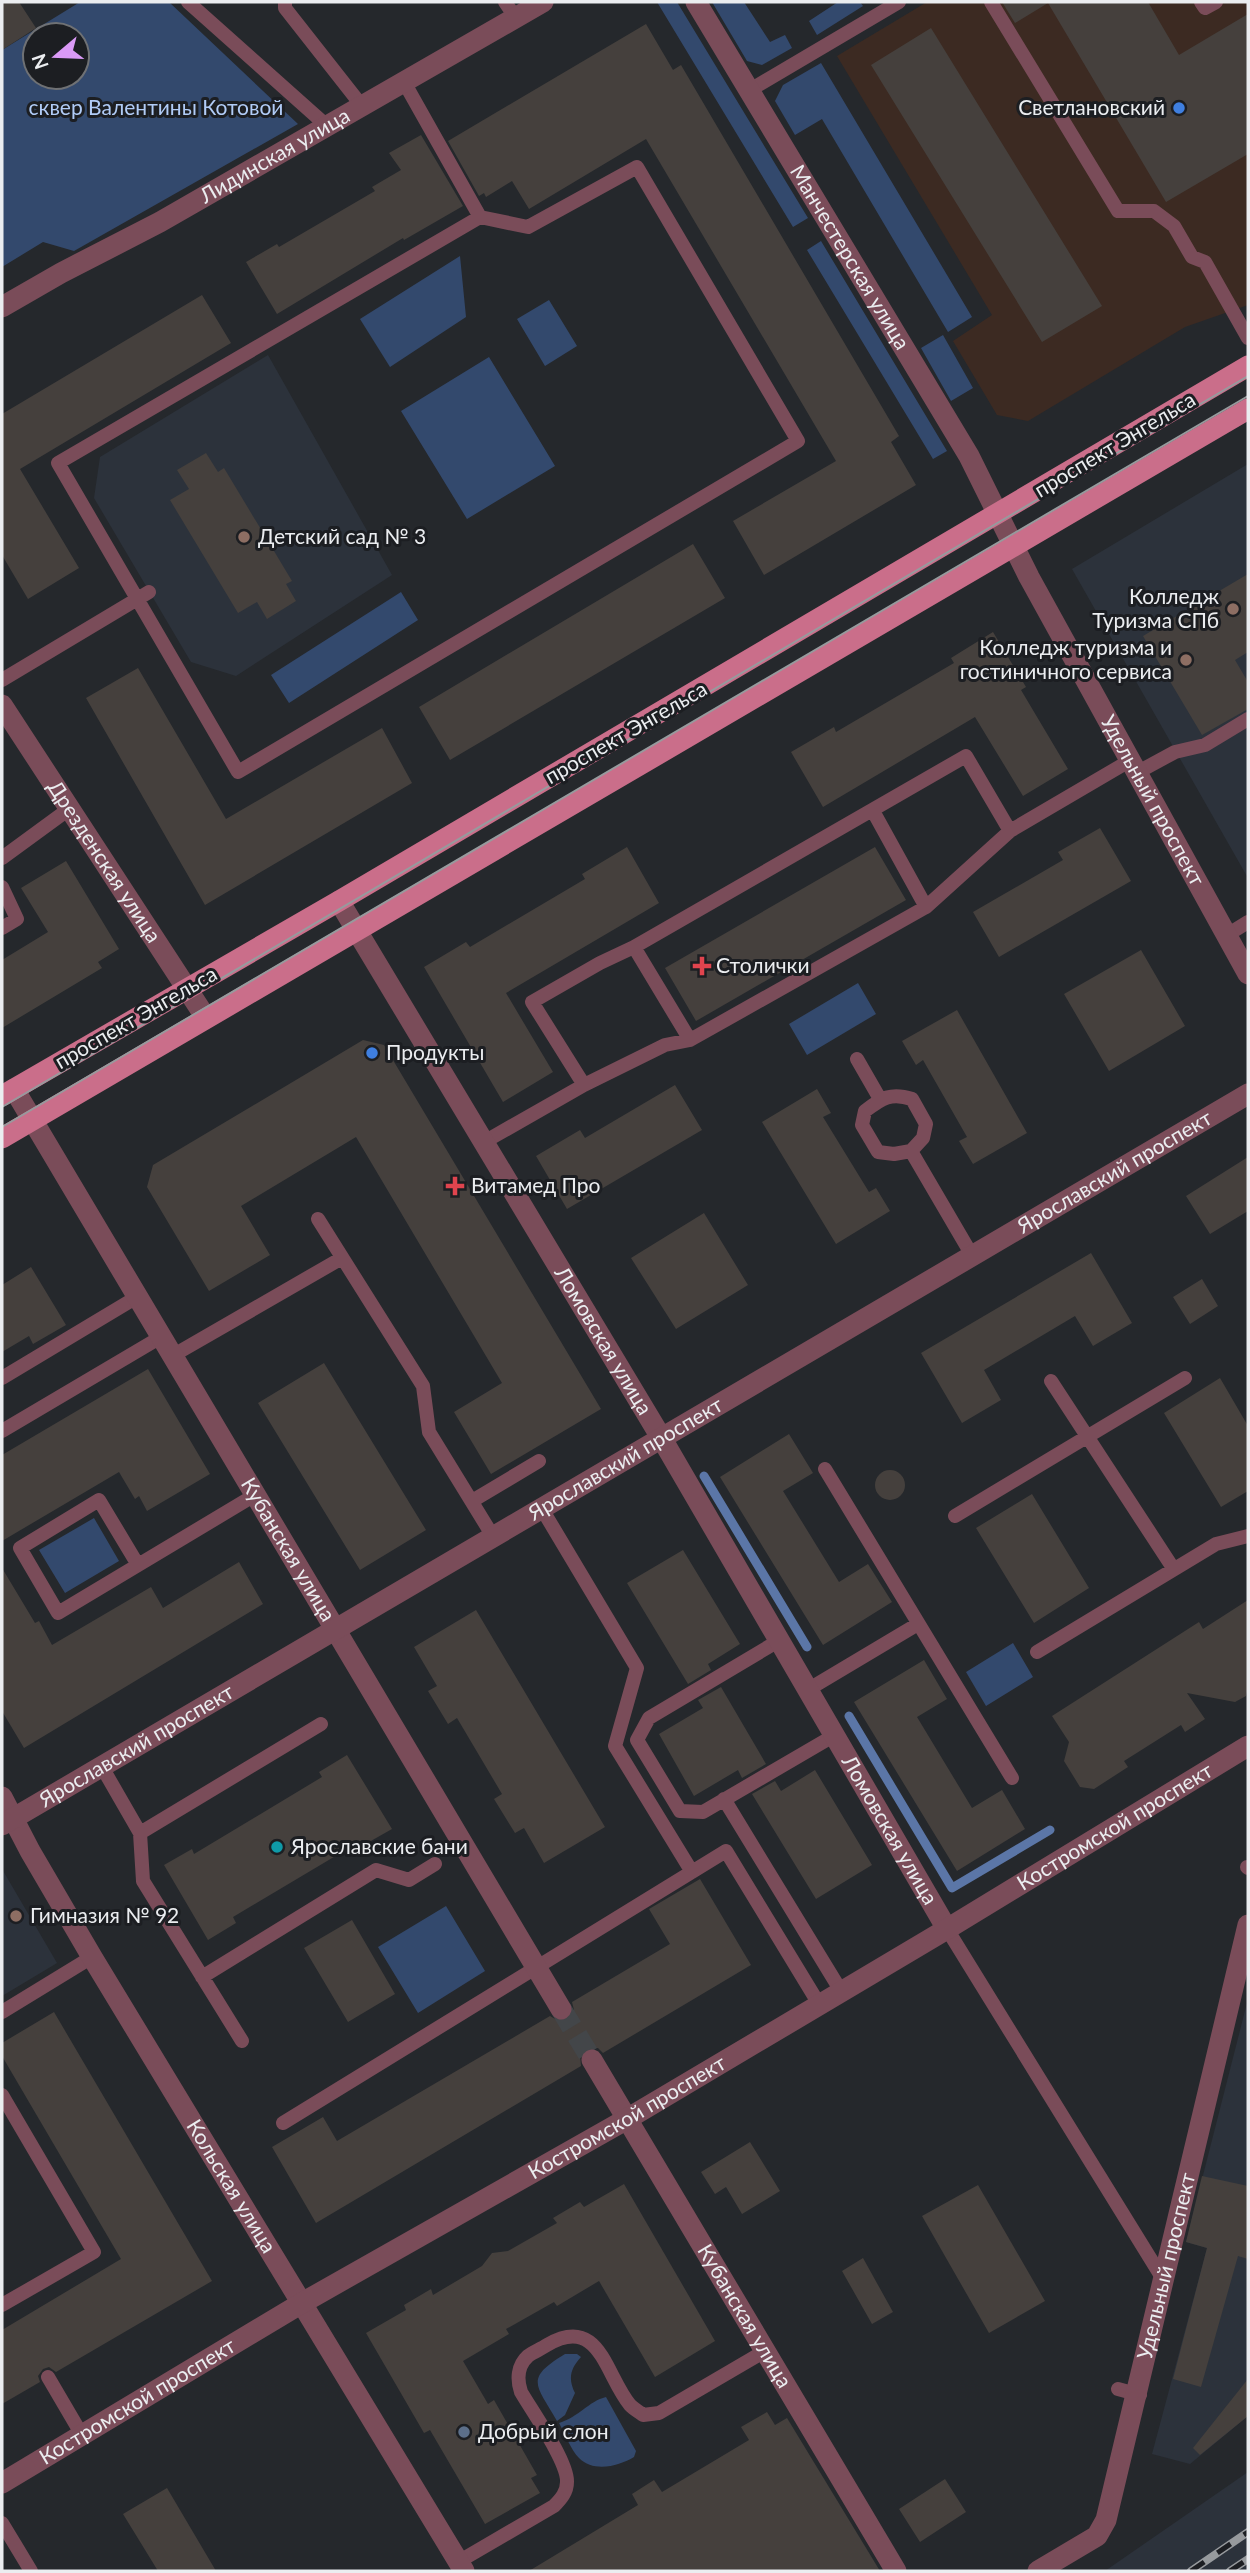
<svg xmlns="http://www.w3.org/2000/svg" width="1250" height="2573" font-family="Lato,sans-serif">
	<style>
		.commercial { fill: #3c2a22 }
		.built { fill: #2c323b }
		.green { fill: #33496d; fill-rule: evenodd }
		.lines { fill: none; stroke-linecap: round; stroke-linejoin: round }
		.stream { stroke: #5b76a7; stroke-width: 9 }
		.building { fill: #45403d }
		.street-tunnel { stroke: #434649; stroke-width: 21; stroke-dasharray: 21 10; stroke-linecap: butt }
		.lane { stroke: #7a4c59; stroke-width: 14 }
		.street { stroke: #7a4c59; stroke-width: 21 }
		.primary { stroke: #ca6e8a; stroke-width: 21 }
		.tram { stroke: #979a9d; stroke-width: 2 }
		.rail-casing { stroke: #979a9d; stroke-width: 8 }
		.rail { stroke: #1c1e22; stroke-width: 5; stroke-dasharray: 16; stroke-linecap: butt }
		.shop-dot { fill: #3f7fe0; stroke: #1c1e22; stroke-width: 2.5 }
		.education-dot { fill: #8d6e63; stroke: #1c1e22; stroke-width: 2.5 }
		.health-dot { fill: #e0444e; stroke: #1c1e22; stroke-width: 2.5 }
		.culture-dot { fill: #0f9aa8; stroke: #1c1e22; stroke-width: 2.5 }
		.service-dot { fill: #5c6f8a; stroke: #1c1e22; stroke-width: 2.5 }
		.labels { text-anchor: middle; stroke-width: 6; stroke-linejoin: round; paint-order: stroke }
		.park-label { font-size: 21px; fill: #b1ccf7; stroke: #1c1e22 }
		.poi-label { font-size: 21px; fill: #ebedf0; stroke: #1c1e22; text-anchor: start }
		.street-label { font-size: 21px; fill: #ebedf0; stroke: #1c1e22 }
	</style>
	<rect width="100%" height="100%" fill="#25282c"/>
	<path class="commercial" d="M927,2h321v303l-63,22 -157,94 -31,-6 -44,-74 39,-26 -155,-259z"/>
	<path class="built" d="M268,355l124,220 -156,101 -45,-14 -97,-164 6,-41z
		M1248,464v414l-176,-309z
		M2,1869l55,94 -55,33z
		M1248,1999v417l-58,48 -38,-10 55,-206 -21,-6z
		M1248,2472v99h-144h1z"/>
	<path class="green" d="M80,2h89l129,122 -224,127 -31,-9 -41,25v-217zM35,35h42v42h-42z
		M657,2h20l131,216 -15,9z
		M712,2h32l26,40 15,-7 7,13 -30,17 -15,-4z
		M838,2h22l3,4 -46,29 -8,-14z
		M821,63l151,254 -24,15 -126,-213 -27,16 -20,-34 8,-16z
		M821,241l126,210 -14,8 -126,-209z
		M460,256l6,61 -76,50 -30,-48z
		M549,300l28,46 -32,20 -28,-47z
		M943,335l30,53 -22,13 -30,-53z
		M489,357l66,109 -88,53 -66,-108z
		M401,592l17,28 -129,83 -18,-28z
		M858,983l18,31 -69,41 -18,-31z
		M94,1518l25,43 -54,32 -26,-43z
		M1013,1643l20,34 -47,29 -20,-34z
		M446,1906l39,65 -67,42 -40,-66z
		M565,2354h12l4,3c-11,12 -13,22 -6,36l-10,22 -8,6c-21,-37 -33,-42 8,-67z
		M606,2397l30,54 -2,6c-15,9 -40,16 -55,1 -8,-8 -14,-24 -20,-35 20,-6 30,-22 47,-26z"/>
	<g class="lines">
		<path class="stream" d="M704,1476l103,171
			M849,1716l103,172 98,-58"/>
	</g>
	<path class="building" d="M2,2h17l17,26 -34,22z
		M1002,2h146l31,53 69,-41v140l-82,48 -118,-199 -33,20z
		M646,24l27,46 8,-5 218,371 -8,6 25,43 -152,90 -31,-54 103,-60 -190,-322 -117,70 -17,-28 -26,16 -2,-4 -5,3 -31,-55z
		M931,28l171,278 -60,36 -171,-277z
		M421,135l42,71 -59,34 -1,-2 -126,76 -31,-52 31,-18 2,3 96,-56 -3,-4 29,-17 -12,-17z
		M202,295l29,48 -211,126 59,99 -51,31 -26,-44v-141z
		M206,453l12,19 6,-4 68,113 -6,3 10,17 -29,18 -10,-17 -19,11 -68,-113 19,-11 -12,-19z
		M693,544l32,54 -275,162 -31,-53z
		M1248,574v78l-13,8 13,22v27l-46,26 -59,-99z
		M993,632l33,55 -5,3 47,79 -45,27 -48,-79 -152,90 -32,-55 43,-25 2,5 118,-69 -3,-5z
		M138,668l88,151 156,-91 30,55 -207,122 -119,-207z
		M1100,828l31,53 -132,76 -26,-45 90,-52 -5,-8z
		M627,847l32,56 -153,90 47,79 -50,30 -79,-135 42,-25 4,5 115,-68 -3,-5z
		M875,847l31,53 -210,121 -31,-53z
		M66,861l53,88 -21,13 4,6 -100,60v-68l46,-28 -27,-44z
		M1141,950l44,76 -76,45 -45,-77z
		M957,1010l70,123 -54,31 -14,-23 8,-4 -44,-77 -7,5 -14,-24z
		M363,1040l21,5 217,364 -110,65 -37,-62 48,-29 -146,-246 -115,69 29,49 -61,36 -62,-104 6,-22z
		M675,1085l27,45 -135,79 -31,-53 44,-26 5,8z
		M817,1089l14,24 -8,4 46,75 7,-4 14,23 -54,33 -74,-122z
		M1248,1157v54l-38,23 -24,-38z
		M704,1213l44,72 -72,44 -45,-71z
		M1091,1253l41,70 -39,23 -18,-30 -91,54 17,30 -39,23 -41,-70z
		M31,1267l35,58 -33,19 -4,-8 -27,16v-67z
		M1202,1279l16,27 -28,18 -17,-27z
		M324,1363l102,167 -66,40 -102,-167z
		M148,1369l62,105 -63,37 -8,-15 -4,3 -16,-27 -117,69v-86z
		M1220,1378l28,48v65l-27,16 -57,-94z
		M789,1434l24,39 -30,18 56,91 29,-18 24,38 -69,43 -103,-168z
		M875 1485a15 15 0 1 1 30 0a15 15 0 1 1-30 0Z
		M1032,1494l57,94 -55,35 -58,-95z
		M683,1550l57,94 -32,20 3,6 -23,14 -61,-101z
		M239,1562l24,42 -239,144 -22,-37v-143l33,55 4,-2 13,24 99,-58 12,21z
		M1248,1600v87l-2,9 -11,6 -48,-9 18,26 -20,13 -4,-7 -57,36 4,6 -34,22 -14,-2 -16,-26 5,-19 -17,-26 147,-94 4,7z
		M476,1610l129,217 -61,36 -20,-35 -9,5 -21,-34 8,-5 -45,-76 -9,6 -20,-33 9,-5 -23,-39z
		M924,1660l23,39 -30,18 55,91 30,-18 23,39 -68,42 -103,-169z
		M721,1687l45,77 -24,14 -4,-8 -44,26 -35,-62 44,-26 -5,-8z
		M347,1755l45,74 -30,17 -3,-4 -126,75 3,6 -28,17 -44,-75 28,-16 2,5 128,-77 -3,-5z
		M815,1770l57,95 -56,34 -64,-105 23,-13 6,10z
		M700,1879l51,86 -148,88 -5,-5h-12l-6,6 1,12 -265,157 -44,-76 51,-30 14,24 213,-125 10,6 8,-2 6,-10 -2,-8 98,-58 -21,-35z
		M352,1920l43,74 -47,28 -44,-74z
		M54,2012l158,269 -156,91 -7,-5 -6,2 -5,7 2,6 -38,22v-74l119,-71 -119,-203v-13z
		M750,2142l30,49 -38,23 -16,-27 -11,7 -14,-22z
		M1202,2176l46,10v73l-10,-3 -37,131 -28,-8 34,-131 -21,-6z
		M624,2184l91,157 -60,36 -56,-96 -42,25 -3,-4 -48,27 3,5 -46,27 25,43 6,-4 43,75 -6,3 9,15 -55,31 -55,-94 -6,3 -58,-100 40,-23 -2,-5 27,-16 2,6 49,-29 10,-13 16,-2 49,-28 -4,-5 27,-16 4,5z
		M978,2185l67,116 -56,32 -67,-117z
		M863,2258l30,54 -21,12 -30,-53z
		M1248,2379v37l-48,39 -7,-7z
		M767,2412l8,13 12,-7 93,153h-351l109,-66 -6,-11 22,-14 8,12 87,-52 -8,-13z
		M945,2479l21,33 -46,30 -21,-33z
		M167,2488l49,83h-58l-35,-57z"/>
	<g class="lines">
		<path class="street-tunnel" d="M561,2009l31,51"/>
		<path class="lane" d="M188,2l139,124
			M285,2v6l77,98
			M505,2l11,16
			M991,2l127,209h36l20,15 18,31 13,5 43,76
			M1201,2l4,6 11,-6
			M404,82l76,135
			M750,90l149,-88
			M637,167l161,274 -560,331 -180,-309 422,-246 48,10z
			M2,680l147,-88
			M1138,772l37,-20 30,-7 43,-26
			M873,811l53,96
			M2,858l67,-49
			M2,887l15,32 -15,9
			M1227,935l21,-13
			M634,947l56,93
			M857,1059l23,40
			M584,1085l-52,-83 68,-39 34,-16 332,-191 44,75
			M484,1142l100,-57 81,-40 25,-5 236,-133 84,-76 121,-71
			M911,1151l12,-13 3,-14 -14,-25c-21,-7 -30,-1 -47,12l-3,14 16,27 16,2 17,-3 62,106
			M318,1219l105,167 6,46 65,106
			M172,1356l170,-98
			M2,1378l135,-81
			M1051,1381l122,187
			M2,1431l159,-94
			M825,1469l187,309
			M472,1501l67,-40
			M542,1509l95,159 -22,78 77,126
			M955,1516l230,-138
			M138,1565l-39,-65 -79,48 38,65 197,-118
			M780,1640l-131,78 -12,22 43,71 23,1 132,-77
			M1037,1652l179,-108 32,-8
			M809,1689l109,-65
			M102,1767l38,66 3,48 99,160
			M724,1799l117,192
			M140,1833l181,-109
			M1247,1867l1,1
			M947,1929l216,350
			M202,1977l174,-107 33,10 26,-16
			M2,2012l90,-55
			M2,2095l92,157 -92,53
			M283,2123l443,-272 93,153
			M48,2377l34,58
			M1118,2389l22,6
			M2,2523l29,48
			M458,2562l96,-56c7,-7 13,-14 13,-24 1,-20 -35,-71 -46,-90 -4,-12 -4,-26 7,-36 5,-4 13,-7 19,-11 53,-31 58,30 83,60 4,4 9,7 13,10l16,-2 106,-62"/>
		<g class="street">
			<path id="s1" d="M696,2l273,454 60,121 219,397"/>
			<path id="s2" d="M2,307l59,-34 99,-51 383,-220"/>
			<path id="s3" d="M2,705l204,313"/>
			<path id="s4" d="M339,901l323,538 285,490"/>
			<path id="s5" d="M14,1089l547,920"/>
			<path id="s6" d="M2,1797l28,54 62,106 372,614"/>
			<path id="s7" d="M2,1825l1246,-731"/>
			<path id="s8" d="M592,2060l304,511"/>
			<path id="s9" d="M2,2483l300,-180 325,-184 320,-190 301,-183"/>
			<path id="s10" d="M1038,2571l59,-35 9,-16 142,-595"/>
		</g>
		<path class="primary" d="M2,1096l337,-195 909,-535
			M2,1138l1246,-729"/>
		<path class="tram" d="M2,1107l1246,-731
			M2,1127l1246,-731"/>
		<g class="rail-casing">
			<path id="rail" d="M1191,2571l57,-39
				M1230,2571l18,-12"/>
		</g>
		<use href="#rail" class="rail"/>
	</g>
	<g class="shop-dot">
		<circle cx="1179" cy="108" r="7"/>
		<circle cx="372" cy="1053" r="7"/>
	</g>
	<g class="education-dot">
		<circle cx="244" cy="537" r="7"/>
		<circle cx="1233" cy="609" r="7"/>
		<circle cx="1186" cy="660" r="7"/>
		<circle cx="16" cy="1916" r="7"/>
	</g>
	<g class="health-dot">
		<path d="M698.5 955.5h7v7h7v7h-7v7h-7v-7h-7v-7h7z"/>
		<path d="M451.5 1175.5h7v7h7v7h-7v7h-7v-7h-7v-7h7z"/>
	</g>
	<circle class="culture-dot" cx="277" cy="1847" r="7"/>
	<circle class="service-dot" cx="464" cy="2432" r="7"/>
	<g class="labels">
		<g class="park-label">
			<text x="156" y="115">сквер Валентины Котовой</text>
		</g>
		<g class="poi-label">
			<text x="1165" y="115" text-anchor="end">Светлановский</text>
			<text x="258" y="544">Детский сад № 3</text>
			<text x="1219" y="604" text-anchor="end">Колледж<tspan x="1219" dy="24">Туризма СПб</tspan></text>
			<text x="1172" y="655" text-anchor="end">Колледж туризма и<tspan x="1172" dy="24">гостиничного сервиса</tspan></text>
			<text x="716" y="973">Столички</text>
			<text x="386" y="1060">Продукты</text>
			<text x="471" y="1193">Витамед Про</text>
			<text x="291" y="1854">Ярославские бани</text>
			<text x="30" y="1923">Гимназия № 92</text>
			<text x="478" y="2439">Добрый слон</text>
		</g>
		<g class="street-label">
			<text dy="7" stroke="none"><textPath href="#s2" startOffset="312">Лидинская улица</textPath></text>
			<text dy="7" stroke="none"><textPath href="#s1" startOffset="298">Манчестерская улица</textPath></text>
			<text transform="translate(1115 445) rotate(-31)" y="7">проспект Энгельса</text>
			<text transform="translate(626 733) rotate(-30)" y="7">проспект Энгельса</text>
			<text dy="7" stroke="none"><textPath href="#s1" startOffset="920">Удельный проспект</textPath></text>
			<text dy="7" stroke="none"><textPath href="#s3" startOffset="187">Дрезденская улица</textPath></text>
			<text transform="translate(136 1018) rotate(-30)" y="7">проспект Энгельса</text>
			<text dy="7" stroke="none"><textPath href="#s7" startOffset="1290">Ярославский проспект</textPath></text>
			<text dy="7" stroke="none"><textPath href="#s4" startOffset="513">Ломовская улица</textPath></text>
			<text dy="7" stroke="none"><textPath href="#s7" startOffset="723">Ярославский проспект</textPath></text>
			<text dy="7" stroke="none"><textPath href="#s5" startOffset="536">Кубанская улица</textPath></text>
			<text dy="7" stroke="none"><textPath href="#s7" startOffset="156">Ярославский проспект</textPath></text>
			<text dy="7" stroke="none"><textPath href="#s9" startOffset="1292">Костромской проспект</textPath></text>
			<text dy="7" stroke="none"><textPath href="#s4" startOffset="1080">Ломовская улица</textPath></text>
			<text dy="7" stroke="none"><textPath href="#s9" startOffset="724">Костромской проспект</textPath></text>
			<text dy="7" stroke="none"><textPath href="#s6" startOffset="452">Кольская улица</textPath></text>
			<text dy="7" stroke="none"><textPath href="#s10" startOffset="348">Удельный проспект</textPath></text>
			<text dy="7" stroke="none"><textPath href="#s8" startOffset="298">Кубанская улица</textPath></text>
			<text dy="7" stroke="none"><textPath href="#s9" startOffset="158">Костромской проспект</textPath></text>
		</g>
	</g>
	<rect width="1250" height="2573" fill="none" stroke="#ebedf0" stroke-width="7"/>
	<g transform="translate(56 56) rotate(251)"><circle r="33" fill="#1c1e22" stroke="#6f7174" stroke-width="2"/>
	<path d="M0-5L12 26L0 18L-12 26Z" fill="#da9af6"/>
	<text y="-10" font-size="19" font-weight="bold" text-anchor="middle" fill="#ebedf0">N</text>
	</g>
</svg>
